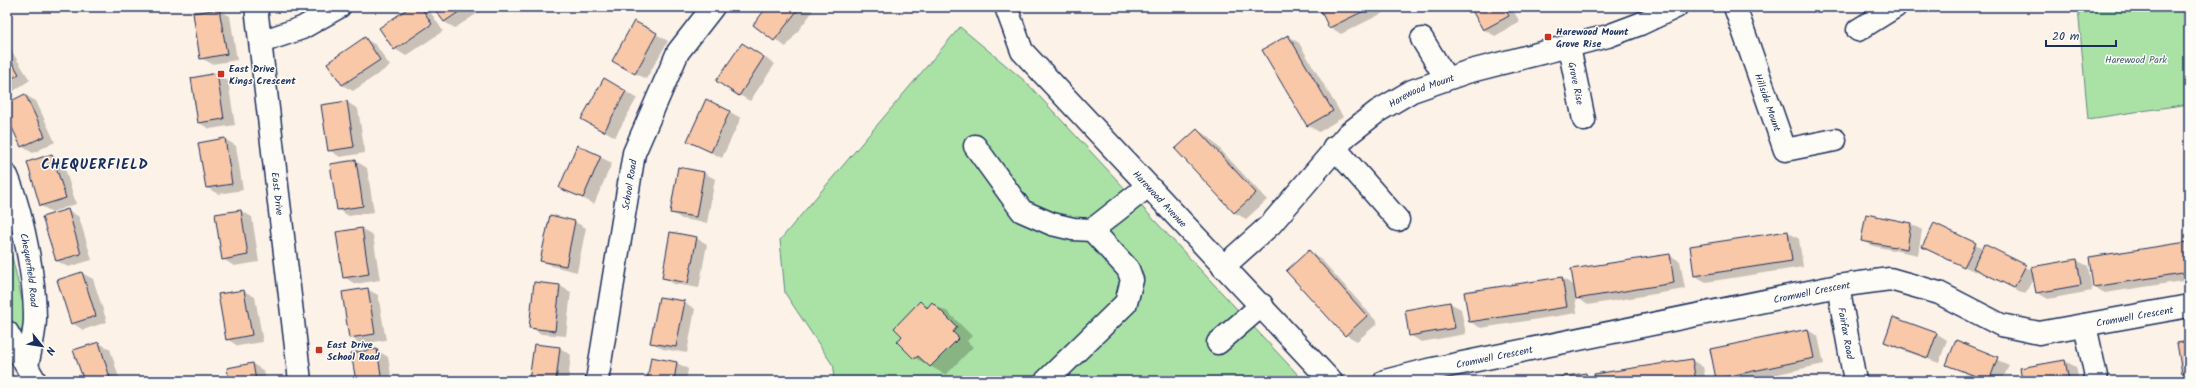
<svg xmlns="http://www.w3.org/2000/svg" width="2196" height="388" font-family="Kalam,sans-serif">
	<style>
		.green { fill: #aae2a6; stroke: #628882 }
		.shadow { fill: #0003 }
		.building { fill: #f8c8a8; stroke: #1b2f5e }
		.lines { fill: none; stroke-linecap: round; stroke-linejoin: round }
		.minor-casing { stroke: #1b2f5e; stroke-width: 25 }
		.minor { stroke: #fdfcf7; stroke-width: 22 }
		.poi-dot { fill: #c8321e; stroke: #fdfcf7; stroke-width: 1.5 }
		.labels { text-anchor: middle; stroke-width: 3; stroke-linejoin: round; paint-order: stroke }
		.poi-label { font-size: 10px; font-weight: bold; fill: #1b2f5e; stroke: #fdfcf7; text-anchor: start }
		.park-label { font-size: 10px; fill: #3f5c70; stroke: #fdfcf7 }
		.street-label { font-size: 10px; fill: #1b2f5e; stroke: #fdfcf7 }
		.district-label { font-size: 14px; font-weight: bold; letter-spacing: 1px; fill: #1b2f5e; stroke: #fdfcf7 }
	</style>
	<rect width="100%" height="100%" fill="#fcf2e7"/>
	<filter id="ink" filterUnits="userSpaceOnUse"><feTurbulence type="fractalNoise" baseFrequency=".025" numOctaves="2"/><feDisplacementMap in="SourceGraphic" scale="8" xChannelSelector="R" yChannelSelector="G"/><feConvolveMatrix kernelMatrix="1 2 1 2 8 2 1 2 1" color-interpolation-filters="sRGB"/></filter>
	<g filter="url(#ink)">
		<path class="green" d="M2078,7h111v97l-101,15z
			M960,27l66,55 274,295 -4,4h-463l1,-14 -49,-74 -5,-53z
			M7,243l6,18 13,56 -4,26 -15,-30z"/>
		<path class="shadow" d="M412,7h12l5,3 14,21 -37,25 -11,-7z
			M434,7h53l-32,21 -11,-6z
			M646,7h16l-5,6z
			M768,7h39l6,4 -27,36 -31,-22z
			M1320,7h75l-54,27 -11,-7z
			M1471,7h40l9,15 -25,14 -12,-7z
			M219,10l11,6 7,44 -25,4 -11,-6z
			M635,22l33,19 -22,38 -33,-18z
			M1288,36l11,7 44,74 -24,15 -11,-7z
			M365,39l11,6 14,21 -37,25 -11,-6z
			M7,44l23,36 -21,14 -2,-1z
			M743,44l32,20 -25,37 -11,-6z
			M217,74l11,7 7,44 -25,4 -11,-6z
			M604,80l33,18 -22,39 -33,-19z
			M25,95l11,6 19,41 -22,11 -12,-7 -14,-31v-11z
			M347,102l11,7 7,44 -25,4 -11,-7z
			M730,112l11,6 -19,40 -34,-17z
			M1197,130l11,6 59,64 -21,19 -11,-6 -59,-64z
			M225,139l11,7 7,44 -25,4 -11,-6z
			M578,146l34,17 -18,41 -34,-17z
			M51,155l12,7 13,42 -24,8 -11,-6z
			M356,161l11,7 7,44 -25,4 -11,-6z
			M679,168l25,5 11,6 -8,44 -25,-4 -11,-7z
			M68,210l11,7 13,43 -24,7 -11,-6 -14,-43z
			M241,211l11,6 7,45 -25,4 -11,-7z
			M1867,216l44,8 11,6 -4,25 -45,-9 -11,-6z
			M550,217l25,5 11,6 -9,44 -25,-6 -11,-6z
			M362,229l11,6 7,45 -25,4 -11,-7z
			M1788,232l11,7 4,28 -97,15 -11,-6z
			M696,238l11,6 -8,44 -25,-4 -11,-7z
			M2186,243l3,2v35l-84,13 -11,-6z
			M1975,244l57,26 44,-10 12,6 4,25 -44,8 -12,-7 -2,-15 -9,17 -48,-25 -1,3 -41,-19z
			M1309,252l11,6 58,65 -21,18 -11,-6z
			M1669,255l11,6 5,28 -97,16 -13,-8 2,16 -96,15 -11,-6 92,-44 13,8z
			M82,273l11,6 14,43 -24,8 -11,-7z
			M535,283l25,3 11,6 -5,44 -25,-2 -11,-7z
			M367,289l11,6 8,45 -25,4 -11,-7z
			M244,291l11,6 8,45 -25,4 -11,-7z
			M684,302l11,7 -8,44 -24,-4 -11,-7z
			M920,302l9,5 3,-3 16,8 24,24 -5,5 6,6 -27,28 -31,-17 -17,-16 6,-6z
			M1450,303l11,6 5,25 -45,8 -11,-7 -4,-24z
			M1807,330l11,6 6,28 -79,17h-22l-6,-3z
			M1936,333l11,7 -8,23 -43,-15 -11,-6z
			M1956,342l53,23 -7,16h-19l-36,-17z
			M2189,342v34l-6,-3z
			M99,343l11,6 10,32h-35z
			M560,348l11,7 -3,26h-38z
			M377,350l11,7 4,24h-35z
			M652,359l25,4 11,6 -2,12h-38z
			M1692,360l11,7 3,14h-163l43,-7 10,6z
			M2065,361l11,6 3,14h-56z
			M253,364l11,7 2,10h-36z"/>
		<path class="building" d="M410,7h11l11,17 -38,26 -15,-22z
			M433,7h33l-22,15z
			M767,7h33l-26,34 -21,-16z
			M1319,7h53l-43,21z
			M1470,7h34l5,9 -26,14z
			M219,9l8,45 -27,5 -7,-46z
			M634,21l23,12 -22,41 -23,-13z
			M1288,35l45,76 -26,15 -45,-76z
			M365,37l15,23 -38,25 -15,-22z
			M742,43l22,14 -25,39 -23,-15z
			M7,54l12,20 -12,8z
			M217,73l7,46 -26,4 -7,-45z
			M604,78l22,13 -22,41 -23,-13z
			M25,94l20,42 -24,11 -14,-30v-14z
			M706,99l24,12 -19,41 -24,-11z
			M347,101l7,46 -26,4 -7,-46z
			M1197,129l59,64 -22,20 -59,-64z
			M225,138l7,46 -26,4 -8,-45z
			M577,145l24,11 -18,42 -24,-10z
			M52,154l14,44 -26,8 -13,-44z
			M356,160l7,46 -26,4 -7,-46z
			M678,167l26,5 -8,45 -26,-4z
			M68,209l13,45 -25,7 -14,-44z
			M241,210l7,45 -26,5 -7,-46z
			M1866,214l45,9 -4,26 -46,-8z
			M550,215l25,6 -9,45 -26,-5z
			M1934,223l42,20 -12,24 -42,-20z
			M362,228l7,46 -26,4 -7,-46z
			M1788,231l4,30 -98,15 -4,-30z
			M670,232l27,5 -9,46 -26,-5z
			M2187,242l2,30 -96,15 -4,-30z
			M1984,244l42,21 -12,23 -41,-20z
			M1309,250l58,66 -22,20 -59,-65z
			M1670,254l4,29 -98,16 -5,-30z
			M2077,259l4,26 -45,8 -5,-26z
			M82,272l14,44 -25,8 -14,-44z
			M1562,277l5,30 -98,15 -5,-30z
			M534,282l26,3 -5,46 -26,-3z
			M368,288l7,46 -26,4 -7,-46z
			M244,290l8,45 -26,5 -8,-46z
			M659,297l26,4 -9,46 -26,-4z
			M920,301l7,7 5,-6 25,25 -4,5 6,6 -29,29 -12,-11 -4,3 -17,-17 5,-6 -8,-8z
			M1450,302l5,26 -46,8 -4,-26z
			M1893,317l44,16 -9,25 -44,-16z
			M1808,329l6,29 -98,21 -6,-30z
			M1956,340l42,17 -9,24 -43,-16z
			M2189,341v31l-7,1 -5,-30z
			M99,342l12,39h-27l-11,-31z
			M534,344l26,3 -4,34h-27z
			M377,349l5,32h-26l-5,-28z
			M651,357l26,5 -3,19h-27z
			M1692,359l4,22h-101l-1,-7z
			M2065,360l4,21h-47l-2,-13z
			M253,363l3,18h-27l-2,-13z
			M1586,373l1,8h-51z"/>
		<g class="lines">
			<g class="minor-casing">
				<g id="minor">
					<path id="s1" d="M256,7l44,374"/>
					<path id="s2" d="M1006,7l16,44 309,330"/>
					<path id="s3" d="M1735,7l50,143 50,-10"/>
					<path d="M1858,30l37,-23"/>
					<path d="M1422,39l24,39"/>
					<path d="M261,42l41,-14 37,-21"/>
					<path id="s4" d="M1569,47l15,73"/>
					<path d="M975,146l47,65 30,13 21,5 19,1 56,-44"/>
					<path d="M1334,147l64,73"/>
					<path id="s5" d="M7,176c15,36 28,102 28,142 0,15 -5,33 -8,48"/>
					<path id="s6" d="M1223,267l48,-43 76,-89 31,-24 34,-20 55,-19 141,-36 32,-12 36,-17"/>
					<path id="s7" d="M1838,286l17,95"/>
					<path d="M2085,325l12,56"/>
					<path d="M7,332l28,49"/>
					<path d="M1218,343l44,-38"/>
					<path id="s8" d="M597,381l37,-228 44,-101 35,-45"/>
					<path d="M1046,381l80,-78 6,-23 -4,-11 -36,-39"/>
					<path id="s9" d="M1385,381l43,-11 410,-84 52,-7 49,14 62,32 38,8 150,-27"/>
				</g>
			</g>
			<use href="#minor" class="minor"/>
		</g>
	</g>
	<g class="poi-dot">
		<rect x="1544" y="33" width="8" height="8" rx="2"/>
		<rect x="217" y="70" width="8" height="8" rx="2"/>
		<rect x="315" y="346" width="8" height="8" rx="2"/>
	</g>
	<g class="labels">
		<g class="poi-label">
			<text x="1556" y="35">Harewood Mount<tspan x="1556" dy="12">Grove Rise</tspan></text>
			<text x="229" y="72">East Drive<tspan x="229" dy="12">Kings Crescent</tspan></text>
			<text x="327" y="348">East Drive<tspan x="327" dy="12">School Road</tspan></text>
		</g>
		<g class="park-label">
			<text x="2136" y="63">Harewood Park</text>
		</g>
		<g class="street-label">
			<text dy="4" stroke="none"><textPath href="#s4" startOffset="37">Grove Rise</textPath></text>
			<text dy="4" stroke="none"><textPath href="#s6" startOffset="269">Harewood Mount</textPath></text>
			<text dy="4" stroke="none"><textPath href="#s3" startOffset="101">Hillside Mount</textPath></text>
			<text dy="4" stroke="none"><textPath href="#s8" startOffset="199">School Road</textPath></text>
			<text dy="4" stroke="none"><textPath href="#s1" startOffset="188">East Drive</textPath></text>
			<text dy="4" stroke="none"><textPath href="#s2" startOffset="249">Harewood Avenue</textPath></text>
			<text dy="4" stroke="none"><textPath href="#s5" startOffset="97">Chequerfield Road</textPath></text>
			<text dy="4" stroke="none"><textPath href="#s9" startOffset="436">Cromwell Crescent</textPath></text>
			<text dy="4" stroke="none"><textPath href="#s9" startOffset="772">Cromwell Crescent</textPath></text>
			<text dy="4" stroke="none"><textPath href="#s7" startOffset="48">Fairfax Road</textPath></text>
			<text dy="4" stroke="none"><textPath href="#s9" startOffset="112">Cromwell Crescent</textPath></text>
		</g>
		<g class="district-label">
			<text x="95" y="169">CHEQUERFIELD</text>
		</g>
	</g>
	<rect width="2196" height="388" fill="none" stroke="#fdfcf7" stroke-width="24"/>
	<rect x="12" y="12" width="2172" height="364" fill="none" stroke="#1b2f5e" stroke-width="1.5" filter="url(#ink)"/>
	<g transform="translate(42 346) rotate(120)" stroke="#fdfcf7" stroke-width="3" paint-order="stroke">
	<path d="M0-3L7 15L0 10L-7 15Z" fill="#1b2f5e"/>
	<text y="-6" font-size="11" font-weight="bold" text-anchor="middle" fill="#1b2f5e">N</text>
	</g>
	<path d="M2046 40v6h70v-6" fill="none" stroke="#1b2f5e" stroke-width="2"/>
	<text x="2052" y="40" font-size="12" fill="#1b2f5e" stroke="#fdfcf7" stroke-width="3" paint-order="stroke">20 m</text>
</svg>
